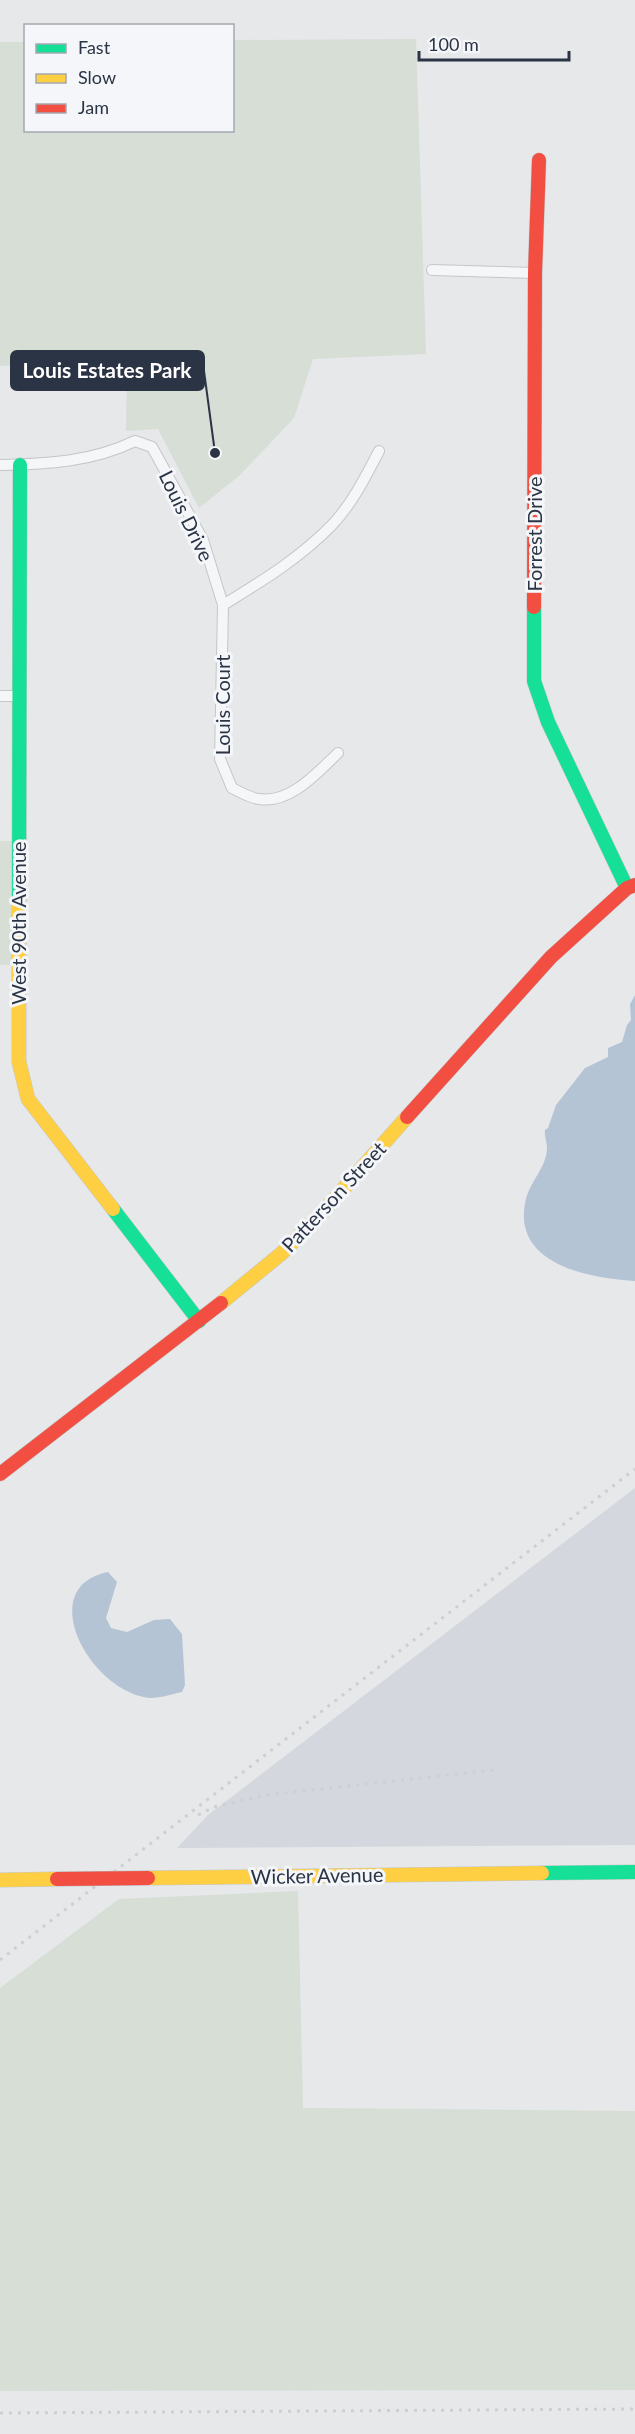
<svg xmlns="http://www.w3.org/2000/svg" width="635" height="2434" font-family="Lato,sans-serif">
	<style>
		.built { fill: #d4d7dd }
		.green { fill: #d6ded6 }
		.water { fill: #b4c4d5 }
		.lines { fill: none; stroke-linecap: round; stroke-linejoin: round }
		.street-casing { stroke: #c4c6c8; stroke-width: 12 }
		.fast-casing { stroke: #c4c6c8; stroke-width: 15 }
		.slow-casing { stroke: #c4c6c8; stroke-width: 15 }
		.jam-casing { stroke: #c4c6c8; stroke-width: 15 }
		.street { stroke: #f5f6f7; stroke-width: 10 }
		.fast { stroke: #16e098; stroke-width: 14 }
		.slow { stroke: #ffcf43; stroke-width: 14 }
		.jam { stroke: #f24e42; stroke-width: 14 }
		.rail { stroke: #cecfd2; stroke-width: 3; stroke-dasharray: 3 6; stroke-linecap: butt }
		.jam-bridge-casing { stroke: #b8bbbf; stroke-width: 15; stroke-linecap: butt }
		.jam-bridge { stroke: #f24e42; stroke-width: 14 }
		.labels { text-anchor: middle; stroke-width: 6; stroke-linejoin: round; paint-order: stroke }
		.street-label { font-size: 20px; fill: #2b3445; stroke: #f4f6f9 }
		.leader { fill: none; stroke: #2b3445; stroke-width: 2 }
		.callout-dot { fill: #2b3445; stroke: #f4f6f9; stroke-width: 2 }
		.callout { fill: #2b3445; stroke: #2b3445; stroke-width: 2 }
		.callout-label { font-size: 21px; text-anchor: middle; font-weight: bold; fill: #fff }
	</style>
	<rect width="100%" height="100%" fill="#e6e8ea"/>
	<path class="built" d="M635,1488v357l-458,3 31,-33z"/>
	<path class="green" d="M416,39l10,315 -113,5 -19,59 -54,57 -41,33 -41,-79 -32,2 1,-70 -127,5v-324h25l1,88h206l1,-90z
		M0,841h13l-1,124h-12z
		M298,1891l5,217 332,3v279l-635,1v-403l119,-89z"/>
	<path class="water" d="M635,995v286c-47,-3 -125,-17 -109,-82 4,-17 21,-33 21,-51 0,-6 -3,-12 -2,-18l3,-2 8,-23 29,-37 23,-11v-9l14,-6 5,-17 4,-5 -1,-16z
		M108,1572l9,10 -11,36 5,10 16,4 27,-12 16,-1 12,15 3,51 -3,7c-9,2 -22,6 -32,6 -60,-6 -117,-111 -42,-126z"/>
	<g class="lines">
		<g class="street-casing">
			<path id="street" d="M432,270l103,3
				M0,465c47,-1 92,-3 135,-24l17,6 51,93 20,65 -3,154 12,29c8,4 18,10 27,11 31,5 58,-26 79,-46
				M223,605c39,-24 77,-47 109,-80 20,-21 34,-49 47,-74
				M0,696h20"/>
		</g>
		<g class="fast-casing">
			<path id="fast" d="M534,607v74l14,41 79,166
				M19,900l1,-435
				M113,1209l86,112
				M542,1873l93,-1"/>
		</g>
		<g class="slow-casing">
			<path id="slow" d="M19,900v162l9,37 85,110
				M221,1303l61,-50 39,-39 86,-97
				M148,1878l394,-5
				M0,1880l57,-1"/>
		</g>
		<g class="jam-casing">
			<path id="jam" d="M534,607l1,-334 4,-113
				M407,1117l144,-160 76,-69 8,-3
				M0,1474l221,-171"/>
		</g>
		<use href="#street" class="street"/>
		<use href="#fast" class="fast"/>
		<use href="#slow" class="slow"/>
		<use href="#jam" class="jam"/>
		<path class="rail" d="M198,1815l16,-8 52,-12 228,-25
			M0,1960l635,-491
			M0,2413l635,-4"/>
		<g class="jam-bridge-casing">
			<path id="jam-bridge" d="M57,1879l91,-1"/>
		</g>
		<use href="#jam-bridge" class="jam-bridge"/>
	</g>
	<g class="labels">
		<g class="street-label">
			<text transform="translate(186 516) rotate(64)" y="7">Louis Drive</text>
			<text transform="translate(535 534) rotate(-90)" y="7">Forrest Drive</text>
			<text transform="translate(223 705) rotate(-90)" y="7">Louis Court</text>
			<text transform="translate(19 923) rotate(-90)" y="7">West 90th Avenue</text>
			<text transform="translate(334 1197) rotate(-47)" y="7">Patterson Street</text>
			<text transform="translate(317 1876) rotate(-1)" y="7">Wicker Avenue</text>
		</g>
	</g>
	<path class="leader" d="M215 453L204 371"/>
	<circle class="callout-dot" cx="215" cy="453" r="6"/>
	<rect class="callout" x="11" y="351" width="193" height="39" rx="6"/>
	<g class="callout-label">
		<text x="107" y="378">Louis Estates Park</text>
	</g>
	<rect x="24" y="24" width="210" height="108" fill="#f4f6f9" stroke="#a4a8b1" stroke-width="1.5"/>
	<rect x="36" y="44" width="30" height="9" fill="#16e098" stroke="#a4a8b1" stroke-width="1.5"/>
	<text x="78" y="54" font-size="18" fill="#2b3445">Fast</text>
	<rect x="36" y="74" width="30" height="9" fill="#ffcf43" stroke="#a4a8b1" stroke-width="1.5"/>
	<text x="78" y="84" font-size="18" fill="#2b3445">Slow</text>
	<rect x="36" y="104" width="30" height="9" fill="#f24e42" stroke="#a4a8b1" stroke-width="1.5"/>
	<text x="78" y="114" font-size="18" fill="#2b3445">Jam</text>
	<path d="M419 51v9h150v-9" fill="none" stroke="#2b3445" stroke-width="3"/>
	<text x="428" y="51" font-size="18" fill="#2b3445" stroke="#f4f6f9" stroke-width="4.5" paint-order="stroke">100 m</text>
</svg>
